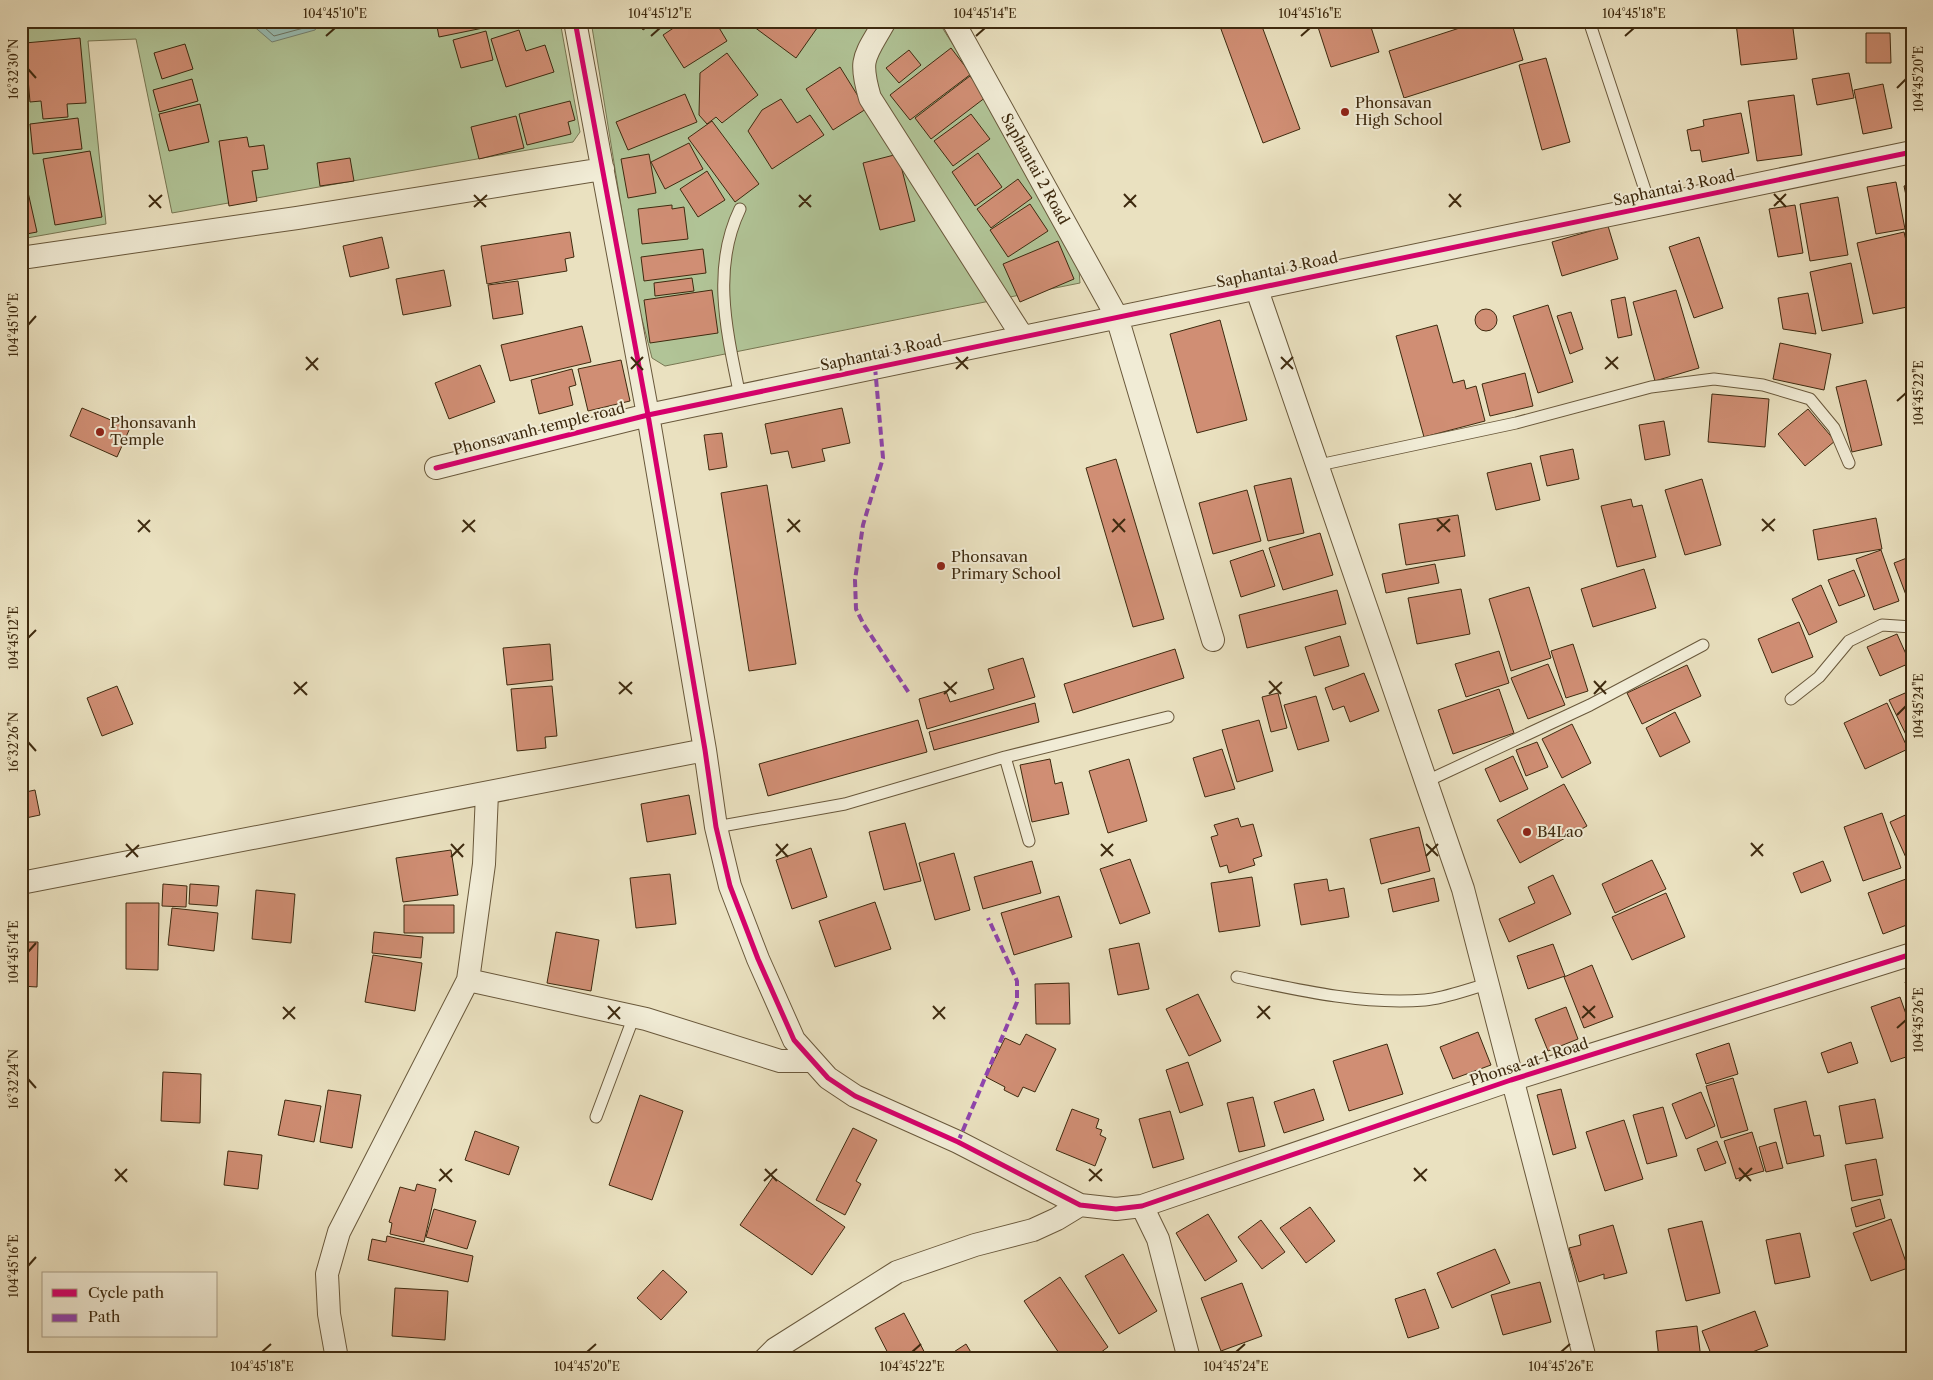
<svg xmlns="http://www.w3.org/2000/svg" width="1933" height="1380" font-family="'Libre Caslon Text',serif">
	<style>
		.green { fill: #b1c497; stroke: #787753 }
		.water { fill: #98bdb4; stroke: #748272 }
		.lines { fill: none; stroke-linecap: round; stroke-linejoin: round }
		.shore { stroke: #6b7462; stroke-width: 1 }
		.building { fill: #d08e74; stroke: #3e2a0f }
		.lane-casing { stroke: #69583b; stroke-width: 13 }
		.street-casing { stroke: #69583b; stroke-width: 24 }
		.lane { stroke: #f1ecd6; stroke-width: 11 }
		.street { stroke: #f1ecd6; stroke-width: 22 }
		.quiet { stroke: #8e44ad; stroke-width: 4; stroke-dasharray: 8 4; stroke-linecap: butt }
		.cycleway-casing { stroke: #f1ecd6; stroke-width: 8 }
		.cycleway { stroke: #d6006c; stroke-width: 5 }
		.ticks { fill: none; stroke: #3e2a0f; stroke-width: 2 }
		.poi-dot { fill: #8f2418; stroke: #f1ecd6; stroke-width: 2 }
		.labels { text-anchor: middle; stroke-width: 4; stroke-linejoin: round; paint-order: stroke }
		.poi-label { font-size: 15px; fill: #3e2a0f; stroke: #f1ecd6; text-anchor: start }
		.street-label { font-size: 15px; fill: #3e2a0f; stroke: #f1ecd6 }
		.neatline { fill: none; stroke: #3e2a0f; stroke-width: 2 }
		.ticks-label { font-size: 12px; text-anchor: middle; fill: #3e2a0f }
	</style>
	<rect width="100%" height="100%" fill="#eae1c0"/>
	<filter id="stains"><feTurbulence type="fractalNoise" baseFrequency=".004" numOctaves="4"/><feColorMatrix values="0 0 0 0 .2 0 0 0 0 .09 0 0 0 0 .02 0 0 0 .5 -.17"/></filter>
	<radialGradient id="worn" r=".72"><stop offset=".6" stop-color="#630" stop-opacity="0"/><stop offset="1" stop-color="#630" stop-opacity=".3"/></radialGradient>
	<path class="green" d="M21,21h539l20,111 -7,10 -401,71 -36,-174 -48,2 18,183 -85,15z
		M591,21h347l48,76 93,173 1,13 -415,83 -13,-8 -17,-66z"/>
	<path class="water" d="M253,21h68l-6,9 -43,12 -21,-18z"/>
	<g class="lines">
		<path class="shore" d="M257,21l17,15 37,-10 4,-5"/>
	</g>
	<path class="building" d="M436,21h46l1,7 -44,9z
		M638,21h19l-14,9z
		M684,21h31l12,20 -43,27 -21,-33z
		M746,21h76l-26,37z
		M1218,21h42l40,108 -37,14z
		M1316,21h53l10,31 -48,15z
		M1481,21h30l12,39 -119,38 -15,-47z
		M1748,21h44l5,38 -56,6 -5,-42z
		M519,30l7,21 19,-6 9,27 -48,15 -15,-48z
		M486,31l7,29 -32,8 -8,-28z
		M1866,33h24l1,30h-25z
		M80,38l6,65 -19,1 1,13 -25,2 -2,-18 -11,1 -5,-59z
		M21,40l4,35h-4z
		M185,44l8,25 -31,10 -8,-26z
		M951,48l20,26 -61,46 -20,-25z
		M909,50l12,15 -22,18 -13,-15z
		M727,53l31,42 -36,28 -6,-6 -9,7 -8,-9 1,-42z
		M1546,58l24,84 -28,8 -23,-85z
		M840,67l26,42 -33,21 -27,-41z
		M1849,73l5,25 -37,7 -5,-26z
		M970,76l16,21 -55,42 -16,-21z
		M192,79l6,22 -39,11 -6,-22z
		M1883,84l9,44 -29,6 -9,-44z
		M1907,93h5v32z
		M685,94l12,28 -69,28 -12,-28z
		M1794,95l8,60 -45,6 -9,-60z
		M781,99l16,24 13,-8 14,20 -52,34 -24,-38 14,-21z
		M570,101l5,19 -7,2 3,12 -44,11 -8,-31z
		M200,104l9,38 -40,9 -10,-37z
		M1741,113l8,40 -47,9 -2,-12 -9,1 -4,-21 17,-4 -1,-6z
		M971,114l19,25 -37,27 -19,-25z
		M516,116l8,32 -45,11 -8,-32z
		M78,118l4,31 -49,5 -3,-30z
		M712,121l47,63 -24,18 -47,-64z
		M247,137l2,10 15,-2 4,24 -16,2 5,30 -28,5 -10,-65z
		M689,143l14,26 -38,20 -14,-27z
		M90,151l12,66 -47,8 -12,-66z
		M978,153l24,34 -27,19 -23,-34z
		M649,154l7,39 -28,5 -7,-39z
		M898,154l17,67 -35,9 -17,-67z
		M350,158l4,23 -34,5 -3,-23z
		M707,171l18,29 -27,17 -18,-28z
		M25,179l12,53 -16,3v-55z
		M1018,179l14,19 -41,30 -14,-19z
		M1896,182l9,47 -29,5 -9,-47z
		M1912,184v35h-1l-7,-33z
		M1838,197l10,58 -38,6 -10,-57z
		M1030,204l18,27 -40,26 -18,-27z
		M672,205v4l12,-2 4,32 -46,5 -4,-35z
		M1795,205l8,48 -25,4 -9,-48z
		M1608,226l10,33 -56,17 -10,-34z
		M570,232l4,25 -9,2 2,12 -80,13 -6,-38z
		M1904,232l8,34v40l-39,8 -16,-71z
		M382,237l7,31 -39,9 -7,-31z
		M1699,237l24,71 -29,10 -25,-71z
		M1058,241l16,38 -54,23 -17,-38z
		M703,249l3,24 -62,8 -3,-24z
		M1851,263l12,60 -41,8 -12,-59z
		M444,270l7,36 -48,9 -7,-36z
		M692,278l2,13 -39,5 -1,-13z
		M518,281l5,33 -30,5 -5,-34z
		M712,290l6,43 -68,10 -6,-43z
		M1676,290l23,78 -44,13 -22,-79z
		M1808,293l8,41 -33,-5 -5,-31z
		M1625,297l7,38 -14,3 -7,-38z
		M1548,305l25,77 -35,11 -25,-77z
		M1475 320a11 11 0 1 1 22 0a11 11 0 1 1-22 0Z
		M1571,312l12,37 -13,5 -13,-38z
		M1220,320l27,100 -50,13 -27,-99z
		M1437,325l16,58 11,-3 2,9 10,-3 9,35 -61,16 -28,-101z
		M582,326l9,36 -81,19 -9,-36z
		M1780,343l51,11 -7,36 -51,-11z
		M621,360l9,41 -42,10 -10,-42z
		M480,365l15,37 -46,17 -14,-36z
		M572,369l4,16 -7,2 4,18 -34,9 -8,-34z
		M1525,373l8,33 -43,10 -8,-32z
		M1866,380l16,65 -30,7 -16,-65z
		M1712,394l57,5 -4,48 -57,-5z
		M82,408l48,20 -13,29 -47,-21z
		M842,408l8,35 -28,6 3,12 -33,7 -4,-17 -17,3 -6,-30z
		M1808,409l27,32 -30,25 -27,-32z
		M1664,421l6,34 -25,5 -6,-35z
		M722,433l5,34 -18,3 -5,-35z
		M1573,449l6,30 -32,7 -7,-30z
		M1116,459l48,160 -31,8 -47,-159z
		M1531,463l9,37 -44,10 -9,-37z
		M1291,478l13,55 -36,8 -14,-55z
		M1702,479l19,66 -36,10 -20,-65z
		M767,485l29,179 -47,7 -28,-178z
		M1247,490l14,51 -48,13 -14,-51z
		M1631,499l2,8 9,-2 14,52 -39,10 -16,-61z
		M1458,515l7,41 -59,9 -7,-41z
		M1876,518l6,31 -64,11 -5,-30z
		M1320,533l13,42 -50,15 -14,-42z
		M1263,550l12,36 -34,11 -11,-36z
		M1881,550l18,51 -25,9 -18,-51z
		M1912,556v46l-3,1 -15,-40z
		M1435,564l4,19 -53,10 -4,-19z
		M1644,569l12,39 -63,19 -12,-38z
		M1854,570l11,26 -26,10 -11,-26z
		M1821,585l16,37 -28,13 -17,-36z
		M1529,587l22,71 -40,13 -22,-72z
		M1461,589l9,45 -53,10 -9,-46z
		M1337,590l9,34 -99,24 -8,-33z
		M1799,622l14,35 -41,16 -14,-34z
		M1897,634l13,29 -30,13 -13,-29z
		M1340,636l9,30 -35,10 -9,-29z
		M550,644l3,36 -46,5 -4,-37z
		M1573,644l15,47 -22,7 -15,-47z
		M1175,649l9,29 -111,35 -9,-29z
		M1499,651l10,32 -43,14 -11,-33z
		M1023,658l12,39 -108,32 -8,-30 27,-8 4,11 44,-13 -6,-20z
		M1548,664l17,41 -37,14 -17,-41z
		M1687,665l14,31 -59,28 -15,-31z
		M1364,673l15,38 -29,11 -6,-16 -11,4 -8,-22z
		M117,686l16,38 -31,12 -15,-38z
		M552,686l5,50 -12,1 1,11 -29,3 -6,-62z
		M1499,689l15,44 -61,21 -15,-44z
		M1912,690v57l-23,-47z
		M1278,693l9,35 -16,4 -9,-35z
		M1316,696l13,45 -31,9 -14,-45z
		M1035,703l4,19 -105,28 -5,-18z
		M1887,703l21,46 -43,20 -21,-46z
		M1675,712l15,30 -30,15 -14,-29z
		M918,720l9,32 -159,44 -9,-32z
		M1259,720l14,51 -36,11 -15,-52z
		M1572,724l19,39 -29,15 -20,-39z
		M1537,742l11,25 -22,9 -10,-26z
		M1222,749l13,40 -30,8 -12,-39z
		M1513,756l15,33 -28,13 -15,-33z
		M1050,759l5,25 7,-2 7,32 -37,8 -12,-57z
		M1129,759l18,62 -39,12 -19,-62z
		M1564,784l23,42 -67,37 -23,-43z
		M35,790l5,25 -19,4v-26z
		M689,795l7,39 -49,8 -6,-38z
		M1912,812v59l-22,-49z
		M1882,813l19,55 -38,13 -19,-54z
		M1238,818l3,9 12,-3 9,32 -9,3 2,6 -26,8 -2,-8 -7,2 -9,-30 7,-2 -4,-10z
		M905,823l16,58 -37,9 -15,-58z
		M1419,827l11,44 -49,13 -11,-45z
		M811,848l16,49 -35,12 -16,-49z
		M451,850l7,45 -55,7 -7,-44z
		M954,853l16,57 -35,10 -16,-57z
		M1130,859l20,54 -30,11 -20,-55z
		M1652,860l14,29 -51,24 -13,-29z
		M1032,861l9,32 -58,16 -9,-32z
		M1823,861l8,20 -30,12 -8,-20z
		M670,874l6,50 -40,4 -6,-50z
		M1553,875l18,39 -62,28 -10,-23 36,-16 -7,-16z
		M1252,877l8,49 -41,6 -8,-49z
		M1434,878l5,23 -46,11 -5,-23z
		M1327,879l2,12 15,-3 5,29 -48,8 -7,-41z
		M1906,879l6,15v29l-29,11 -15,-41z
		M163,884l24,2 -1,21 -24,-1z
		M190,884l29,2 -2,20 -28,-2z
		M256,890l39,4 -4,49 -39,-4z
		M1666,893l19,44 -53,23 -20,-43z
		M1059,896l13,41 -58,18 -13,-42z
		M875,902l16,47 -56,18 -16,-46z
		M126,903h33l-1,67 -32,-1z
		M404,905h50v28h-50z
		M172,908l46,5 -4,38 -46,-6z
		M374,932l49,5 -2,21 -49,-5z
		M556,932l43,8 -8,51 -44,-8z
		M21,942h17l-1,45 -16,-1z
		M1139,943l10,46 -31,6 -9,-46z
		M1553,944l12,32 -37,13 -11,-33z
		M373,955l49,8 -7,48 -50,-9z
		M1592,965l21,52 -29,11 -20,-51z
		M1912,980v20l-7,-18z
		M1069,983l1,41h-34l-1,-40z
		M1198,994l23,47 -32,15 -23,-47z
		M1900,997l12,34v24l-21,7 -20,-55z
		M1566,1007l12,32 -30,12 -13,-32z
		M1478,1032l13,33 -38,14 -13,-32z
		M1026,1034l30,15 -21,43 -12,-5 -5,10 -14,-7 1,-3 -19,-10 19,-39 15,7z
		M1851,1042l7,21 -30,10 -7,-20z
		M1729,1043l9,31 -32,10 -10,-30z
		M1387,1044l16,50 -54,17 -16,-50z
		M1188,1062l15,43 -23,8 -14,-43z
		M163,1072l38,2 -1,49 -39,-2z
		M1733,1078l15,52 -27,8 -15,-52z
		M1314,1089l10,31 -40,13 -10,-31z
		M1561,1089l15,59 -23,7 -16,-60z
		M328,1090l33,5 -9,53 -32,-6z
		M1701,1092l14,34 -29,13 -14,-35z
		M640,1095l43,16 -31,89 -43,-15z
		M1253,1097l12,49 -26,6 -12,-49z
		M1875,1099l8,39 -37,6 -7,-38z
		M285,1100l36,6 -7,36 -36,-7z
		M1806,1101l8,35 6,-1 4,21 -37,8 -13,-55z
		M1663,1107l14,49 -30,8 -14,-49z
		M1072,1109l27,10 -3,9 6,2 -2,5 6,3 -11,28 -39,-16z
		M1170,1111l14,48 -31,9 -14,-49z
		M1624,1120l19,59 -38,12 -19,-59z
		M853,1128l24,12 -21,41 5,3 -16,31 -29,-15z
		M475,1131l44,16 -10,28 -44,-15z
		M1752,1132l12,39 -28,8 -12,-38z
		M1717,1141l9,22 -21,8 -8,-22z
		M1776,1142l7,26 -17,4 -7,-25z
		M228,1151l34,4 -4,34 -34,-4z
		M1876,1159l7,36 -31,6 -7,-36z
		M773,1177l72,50 -33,48 -72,-50z
		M417,1184l19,5 -12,53 -34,-8 2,-11 -3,-1 11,-35 15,4z
		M1880,1199l5,19 -29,9 -5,-19z
		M1310,1207l25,34 -29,22 -26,-35z
		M434,1209l42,12 -9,28 -41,-12z
		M1208,1214l29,47 -32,20 -29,-48z
		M1891,1219l17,49 -37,13 -18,-48z
		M1261,1220l24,32 -23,17 -24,-32z
		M1702,1221l18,72 -34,8 -18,-72z
		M1613,1225l14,48 -23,6v-5l-25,8 -10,-34 12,-3 -2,-10z
		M1800,1233l10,44 -35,7 -9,-44z
		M387,1236l86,20 -5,26 -100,-22 4,-21 14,3z
		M1495,1249l15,34 -58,25 -15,-35z
		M1123,1254l34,57 -38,23 -34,-58z
		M663,1270l24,22 -26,28 -24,-22z
		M1060,1277l48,70 -16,12h-29l-39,-58z
		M1540,1282l11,40 -48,13 -12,-40z
		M1242,1283l20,53 -41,15 -20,-53z
		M395,1288l53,3 -3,49 -53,-4z
		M1425,1289l14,39 -31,10 -13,-39z
		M1755,1311l13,35 -34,13h-21l-11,-28z
		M904,1313l24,46h-37l-16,-31z
		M1697,1326l4,33h-42l-3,-28z
		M966,1344l9,15h-32z"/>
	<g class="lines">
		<g class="lane-casing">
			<path id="lane" d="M1589,21l61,184
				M740,209c-29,60 -13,124 0,187
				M1319,465l197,-42 135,-36 63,-8 49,6 47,14 24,29 15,35
				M1791,699l28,-22 30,-36 33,-16 30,2
				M1005,757l24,84
				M1427,781l163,-76 113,-60
				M716,827l129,-23 160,-47 163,-40
				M1237,977c61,13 125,28 188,23 21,-2 43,-11 63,-16
				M596,1117l38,-101"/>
		</g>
		<g class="street-casing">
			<path id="street" d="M575,21l73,394 57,335 11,77 14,59 28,73 36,81 34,38 27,18 103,46 122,63 36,4 26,-3 369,-126 401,-126
				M885,21c-20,36 -27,36 -15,77l152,238
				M953,21l164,296 96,323
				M21,258l276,-40 306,-49
				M1256,287l207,602 122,470
				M436,468l212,-53 1264,-263
				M21,883l684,-133
				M468,980l178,39 134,42h32
				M1142,1206l16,33 31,120
				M337,1359l-8,-45 -2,-40 12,-42 129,-252 16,-116 3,-71
				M765,1359l10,-10 122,-77 78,-27 58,-15 24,-11 23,-14"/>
		</g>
		<use href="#lane" class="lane"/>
		<use href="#street" class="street"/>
		<path class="quiet" d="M875,367l8,91 -20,67 -8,55 1,29 8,16 45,68
			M958,1142l59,-140v-21l-29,-63"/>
		<g class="cycleway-casing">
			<path id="cycleway" d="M575,21l73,394 57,335 11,77 14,59 28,73 36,81 34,38 27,18 103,46 122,63 36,4 26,-3 369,-126 401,-126
				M436,468l212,-53 1264,-263"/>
		</g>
		<use href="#cycleway" class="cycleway"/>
	</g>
	<path class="ticks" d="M326,36l9,-8M651,36l9,-8M976,36l9,-8M1301,36l9,-8M1625,36l9,-8M28,69l8,9M1897,88l9,-9M1124,194l12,13M1449,194l12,13M1774,194l12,13M149,195l12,13M474,195l12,12M799,195l12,12M1774,206l12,-12M149,207l13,-12M474,207l13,-12M799,207l12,-12M1124,207l12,-12M1449,207l12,-13M28,325l8,-9M306,357l12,13M631,357l12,13M956,357l12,12M1281,357l12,12M1606,357l12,12M631,369l12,-12M956,369l12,-12M1281,369l12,-12M1605,369l13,-12M306,370l12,-12M1897,401l9,-8M788,519l12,13M1113,519l12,13M1437,519l13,13M1762,519l12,12M138,520l12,12M463,520l12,12M1437,531l13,-12M1762,531l13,-12M138,532l12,-12M462,532l13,-12M787,532l13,-12M1112,532l13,-13M28,638l8,-8M1269,681l12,13M1594,681l12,13M294,682l13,13M619,682l13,12M944,682l12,12M294,694l13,-12M619,694l13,-12M944,694l13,-12M1269,694l13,-12M1594,694l12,-13M1897,715l9,-9M28,742l8,9M1751,843l12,13M126,844l12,13M451,844l12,13M776,844l12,13M1101,844l12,12M1426,844l12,12M776,856l12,-12M1101,856l12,-12M1426,856l12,-12M1751,856l12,-12M126,857l13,-12M451,857l13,-13M28,952l8,-9M608,1006l12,13M933,1006l12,13M1258,1006l12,13M1583,1006l12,12M283,1007l12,12M1257,1018l13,-12M1582,1018l13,-12M283,1019l12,-12M608,1019l12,-12M933,1019l12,-12M1897,1028l9,-8M28,1079l8,9M1414,1168l12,13M1739,1168l12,13M115,1169l12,13M440,1169l12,13M765,1169l12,12M1089,1169l13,12M115,1181l12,-12M439,1181l13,-12M764,1181l13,-12M1089,1181l13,-12M1414,1181l13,-12M1739,1181l13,-13M28,1266l8,-9M262,1352l9,-8M587,1352l9,-8M912,1352l9,-8M1236,1352l9,-8M1561,1352l9,-8"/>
	<g class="poi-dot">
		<circle cx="1345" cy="112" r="5"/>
		<circle cx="100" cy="432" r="5"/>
		<circle cx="941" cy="566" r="5"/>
		<circle cx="1527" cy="832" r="5"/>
	</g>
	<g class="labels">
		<g class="poi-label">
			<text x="1355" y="108">Phonsavan<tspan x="1355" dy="17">High School</tspan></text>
			<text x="110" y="428">Phonsavanh<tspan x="110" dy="17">Temple</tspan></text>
			<text x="951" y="562">Phonsavan<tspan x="951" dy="17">Primary School</tspan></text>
			<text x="1537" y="837">B4Lao</text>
		</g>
		<g class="street-label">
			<text transform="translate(1035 169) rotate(61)" y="5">Saphantai 2 Road</text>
			<text transform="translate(1674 188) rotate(-12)" y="5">Saphantai 3 Road</text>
			<text transform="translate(1277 270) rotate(-12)" y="5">Saphantai 3 Road</text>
			<text transform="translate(881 353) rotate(-12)" y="5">Saphantai 3 Road</text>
			<text transform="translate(539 429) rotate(-14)" y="5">Phonsavanh temple road</text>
			<text transform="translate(1529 1062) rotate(-18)" y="5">Phonsa-at 1 Road</text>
		</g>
	</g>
	<rect width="1933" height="1380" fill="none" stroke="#eae1c0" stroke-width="55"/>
	<rect x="42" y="1272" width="175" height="65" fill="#f1ecd6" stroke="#a99e86"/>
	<rect x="52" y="1289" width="25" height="8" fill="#d6006c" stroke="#a99e86"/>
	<text x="88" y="1298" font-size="15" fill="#3e2a0f">Cycle path</text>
	<rect x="52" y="1314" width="25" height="8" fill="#8e44ad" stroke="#a99e86"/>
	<text x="88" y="1322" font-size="15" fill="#3e2a0f">Path</text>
	<rect x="28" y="28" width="1878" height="1324" class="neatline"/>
	<g class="ticks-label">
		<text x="335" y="18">104°45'10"E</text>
		<text x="660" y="18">104°45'12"E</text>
		<text x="985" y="18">104°45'14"E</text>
		<text x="1310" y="18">104°45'16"E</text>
		<text x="1634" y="18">104°45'18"E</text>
		<text transform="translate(14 69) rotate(-90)" y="4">16°32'30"N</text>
		<text transform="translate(1919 79) rotate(-90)" y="4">104°45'20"E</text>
		<text transform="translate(14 325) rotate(-90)" y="4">104°45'10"E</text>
		<text transform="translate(1919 393) rotate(-90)" y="4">104°45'22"E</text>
		<text transform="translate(14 638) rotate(-90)" y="4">104°45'12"E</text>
		<text transform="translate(1919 706) rotate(-90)" y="4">104°45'24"E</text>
		<text transform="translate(14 742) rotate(-90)" y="4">16°32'26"N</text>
		<text transform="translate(14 952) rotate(-90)" y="4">104°45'14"E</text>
		<text transform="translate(1919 1020) rotate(-90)" y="4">104°45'26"E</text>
		<text transform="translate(14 1079) rotate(-90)" y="4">16°32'24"N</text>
		<text transform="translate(14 1266) rotate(-90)" y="4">104°45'16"E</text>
		<text x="262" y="1371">104°45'18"E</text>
		<text x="587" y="1371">104°45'20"E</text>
		<text x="912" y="1371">104°45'22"E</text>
		<text x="1236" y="1371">104°45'24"E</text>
		<text x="1561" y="1371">104°45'26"E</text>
	</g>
	<rect width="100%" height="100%" filter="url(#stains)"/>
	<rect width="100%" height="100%" fill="url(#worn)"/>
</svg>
